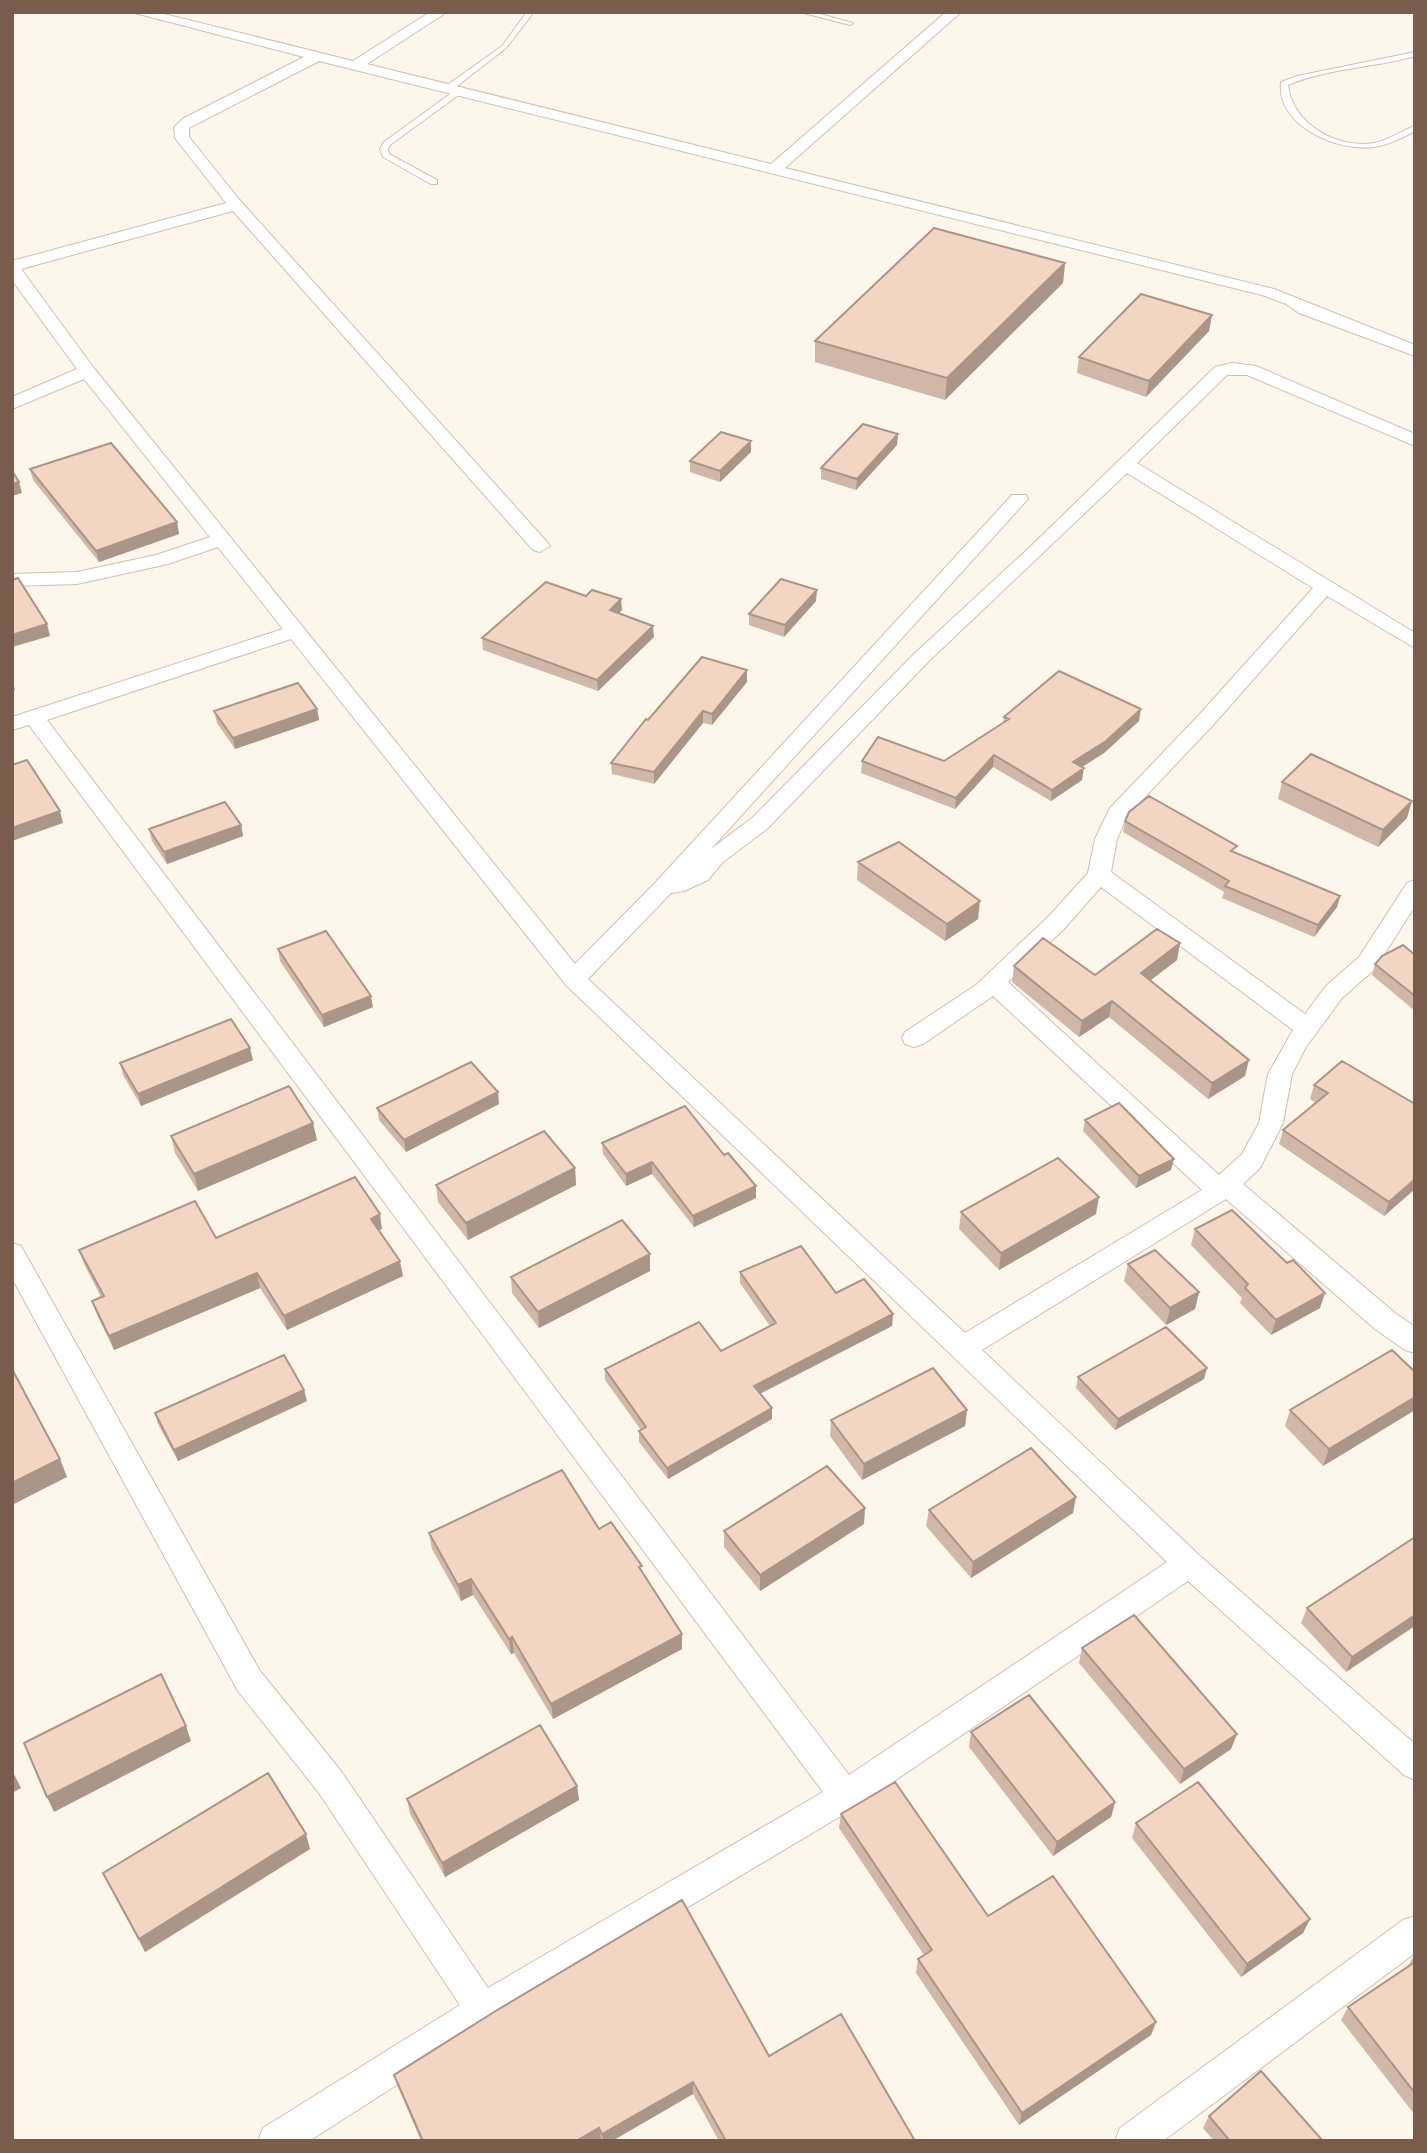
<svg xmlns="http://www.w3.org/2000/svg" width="1427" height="2153" font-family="'Varela Round',sans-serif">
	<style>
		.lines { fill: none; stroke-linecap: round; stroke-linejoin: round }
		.service-casing { stroke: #d1beb0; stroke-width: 2 }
		.minor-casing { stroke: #d1beb0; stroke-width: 2 }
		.service { fill: #fff; fill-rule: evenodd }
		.minor { fill: #fff; fill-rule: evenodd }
		.wall { fill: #d1b7a8 }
		.shaded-wall { fill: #aa9588 }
		.building { fill: #f3d5c3; stroke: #aa9588; stroke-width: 2 }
	</style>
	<rect width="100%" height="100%" fill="#fdf6ec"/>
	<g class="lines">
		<g class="service-casing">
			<path id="service" d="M527,12h7l-28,36 -54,42h-6v-4l56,-40z
				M800,12h13l40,11 -3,2z
				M1415,52v4c-42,12 -87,12 -127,29 4,39 49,64 86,58 15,-3 27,-12 41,-17v5c-13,7 -27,14 -41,16 -36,5 -98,-21 -93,-65l16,-6z
				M457,89l7,2 -74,54 -2,4 1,5 48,26v4h-6l-48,-27 -3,-8 4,-7z"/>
		</g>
		<g class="minor-casing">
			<path id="minor" d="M131,12h25l197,49 77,-49h17l-80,52 404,100 175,-152h15l-176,156 489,121 141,56v11l-116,-43 -13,-9 -24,-9 -943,-234 -130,67v9l48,60 310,345 3,4 -10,6 -7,-2 -300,-339 -212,58 72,98 482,597 78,-79 359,-390h14l2,4 -317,350 41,-31 163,-165 115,-106 185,-180 17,-4 24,3 159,68v12l-168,-71h-20l-90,88 278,170v15l-88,-52 -114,129 -86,91 -10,23 -6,33 194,142 21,-28 33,-29 48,-74 8,-3v26l-40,63 -33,29 -36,49 -14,27 -9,49 -23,45 -17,16 152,129 20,14v26l-10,-3 -30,-21 -149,-130 -244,151 217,205 216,189v36l-11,-5 -216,-194 -332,226 -361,215 -186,119h-51l5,-13 197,-123 -141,-212 -81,-102 -226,-413v-35l9,3 239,425 81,100 147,217 335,-196 -794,-1067 -17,5v-13l271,-88 -65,-82 -50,17 -91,20 -65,2v-12l65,-2 79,-17 54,-18 -126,-158 -72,30v-12l65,-28 -65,-89v-19l214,-58 -51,-65 -1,-11 10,-9 120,-61zM1127,473l186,115 -114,127 -89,93 -15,31 -7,34 -40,44 -72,68 -71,47 -3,6 3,6 9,3 9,-3 70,-48 209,194 -237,143 -377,-354 83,-86 13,-2 24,-11 14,-17 46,-35 161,-167zM291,639l275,346 601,577 -318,213 -802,-1055zM1101,887l192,143 -25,44 -9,49 -17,31 -23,21 -211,-193 56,-53z
				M1415,1916v37l-252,188h-48l5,-13 283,-208z"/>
		</g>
		<use href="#service" class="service"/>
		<use href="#minor" class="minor"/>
	</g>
	<path class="wall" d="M1065,263l-2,20 -118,117 -130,-38v-21z
		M1209,331l-63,66 -69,-24 2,-16z
		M898,434l-1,11 -41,45 -35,-11v-11z
		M751,452l-31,30 -30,-10v-11z
		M30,469l147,53 2,12 -80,28 -66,-82z
		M816,601l-32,36 -35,-12v-11z
		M622,610l-3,3 35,24 -56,54 -115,-41 -1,-12z
		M747,670v12l-35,43 -9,-2 -49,61 -42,-10 -1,-11 37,-43z
		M317,709l2,11 -84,29 -18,-26 -3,-12z
		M1004,717l135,4 -35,32 -22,14v13l-31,21 -58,-34 -38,42 -94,-36 1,-12h82l59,-38z
		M1282,782l125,36 -29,29 -100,-48z
		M1125,821l111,32 104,43 -3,11 -23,30 -92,-39 2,-6 -101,-60z
		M241,825l2,11 -76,28 -15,-23 -3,-12z
		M858,862l120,57 -33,22 -88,-61z
		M1180,943l-3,17 -27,20 95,96 -37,23 -99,-82 -30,20 -67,-55 2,-16 81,9z
		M278,949l95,58 -49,20 -44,-66z
		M1415,955v56l-43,-36 3,-11z
		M253,1060l-112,46 -18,-31 -3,-12z
		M1314,1085l101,19v85l-31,27 -105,-72 4,-14 33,-27 -6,-4z
		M499,1104l-93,48 -27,-32 -2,-12z
		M1085,1120l86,50 -35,18 -53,-57z
		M171,1136l146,4 -119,51 -23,-38z
		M602,1143l122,12 32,31v12l-62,29 -42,-53 -26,12 -23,-32z
		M575,1168l1,17 -108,55 -30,-38 -2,-17z
		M961,1212l135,2 -97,56 -40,-41z
		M382,1229l-3,1 24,46 -116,54 -27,-42 -146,62 -17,-35 -5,-14 9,-4 -17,-33 -5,-14 137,-12z
		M1195,1229l125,79 -49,27 -31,-32 2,-5 -51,-53z
		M1128,1264l71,28 -4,17 -29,16 -42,-44z
		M650,1271l-111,57 -27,-35 -1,-16z
		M740,1272l96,21 57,21 -1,12 -132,68 12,14v11l-104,60 -29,-37v-11l2,-1 -36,-50v-11l116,-18 49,-25 -30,-43z
		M1415,1372v38l-92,56 -38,-40 5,-16z
		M1078,1377l126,2 -89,51 -39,-42z
		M304,1390l3,11 -129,60 -20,-37 -3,-11z
		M967,1410l-2,16 -103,54 -32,-44 1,-16z
		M929,1510l144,3 -102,65 -45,-52z
		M864,1524l-104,67 -36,-44v-16z
		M599,1529l43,44 40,61v15l-129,70 -39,-66 -3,1 -38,-59 -12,6 -29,-52 -3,-16z
		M1415,1537l-69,135 -45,-49 6,-15z
		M1082,1648l149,101 -51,35 -101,-121z
		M971,1732l144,70 -4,15 -58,39 -84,-109z
		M577,1786l2,14 -134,77 -35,-63 -3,-15z
		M841,1814l147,102 168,106 -5,13 -132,90 -103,-152 2,-14 6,-4 -85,-127z
		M1136,1823l174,96 -7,14 -62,44 -109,-139z
		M310,1849l-165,103 -42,-79z
		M1415,1954v161l-74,-95 7,-13 60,-41z
		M769,2056l146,85h-196l-26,-47 -81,47h-11v-2l-3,2h-177l-23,-54 -4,-12z
		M1209,2116l114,25h-109l-11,-13z"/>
	<path class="shaded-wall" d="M1065,263l-2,20 -118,117 2,-22z
		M1212,315l-3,16 -63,66 3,-16z
		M898,434l-1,11 -41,45 1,-11z
		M751,441v11l-31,30v-11z
		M19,482l3,11 -10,3v-12z
		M177,522l2,12 -80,28 -3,-11z
		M817,590l-1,11 -32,36 1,-12z
		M621,599l1,11 -12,12v-12z
		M47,624l3,12 -38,11v-12z
		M653,626l1,11 -56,54 -1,-11z
		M747,670v12l-35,43v-11z
		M12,679l3,11 -3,1z
		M317,709l2,11 -84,29 -2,-11z
		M1141,709l-2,12 -35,32 -33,21 2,-12z
		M703,711v12l-49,61v-12z
		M994,755l-1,12 -38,42 1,-11z
		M1084,768l-2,12 -31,21 1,-11z
		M1412,801l-5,17 -29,29 5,-17z
		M60,811l3,12 -51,18v-13z
		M241,825l2,11 -76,28 -3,-12z
		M1340,896l-3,11 -23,30 4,-12z
		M980,901l-2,18 -33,22 2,-17z
		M1180,943l-3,17 -39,30 3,-17z
		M371,996l2,11 -49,20 -2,-12z
		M1112,1001l-3,16 -30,20 3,-16z
		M250,1048l3,12 -112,46 -3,-12z
		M1249,1060l-4,16 -37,23 4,-16z
		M498,1092l1,12 -93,48 -2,-12z
		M313,1123l4,17 -119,51 -4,-17z
		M1174,1159l-3,11 -35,18 3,-12z
		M652,1162v12l-26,12v-12z
		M575,1168l1,17 -108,55 -2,-17z
		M1415,1179v10l-31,27 5,-14z
		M756,1186v12l-62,29 -1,-11z
		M1099,1197l-3,17 -97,56 2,-17z
		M380,1214l2,15 -9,4 -2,-14z
		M650,1254v17l-111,57 -1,-16z
		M400,1261l3,15 -116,54 -3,-14z
		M257,1273l3,15 -146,62 -5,-14z
		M1199,1292l-4,17 -29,16 4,-17z
		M1325,1293l-5,15 -49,27 5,-15z
		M893,1314l-1,12 -139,71 1,-11z
		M1207,1368l-3,11 -89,51 3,-11z
		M304,1390l3,11 -129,60 -4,-11z
		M1415,1397v13l-92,56 6,-17z
		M772,1408v11l-104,60 -1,-11z
		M967,1410l-2,16 -103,54 2,-16z
		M60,1459l7,18 -55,28v-22z
		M1076,1497l-3,16 -102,65 2,-16z
		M865,1508l-1,16 -104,67v-16z
		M471,1579l2,16 -12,6 -3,-16z
		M1415,1615v11l-69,46 6,-15z
		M682,1634v15l-129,70 -2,-15z
		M512,1637l2,16 -3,1 -2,-15z
		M186,1726l5,15 -137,71 -7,-15z
		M1237,1734l-6,15 -51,35 4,-15z
		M12,1770l9,18 -9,5z
		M577,1786l2,14 -134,77 -3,-14z
		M1115,1802l-4,15 -58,39 4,-14z
		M306,1834l4,15 -165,103 -6,-13z
		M1310,1919l-7,14 -62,44 6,-13z
		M1156,2022l-5,13 -132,90 3,-12z
		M693,2082v12l-81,47h-9l-1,-7z
		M599,2128l2,11 -3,2h-22z"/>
	<path class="building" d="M934,228l131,35 -118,115 -132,-37z
		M1141,294l71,21 -63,66 -70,-24z
		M863,424l35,10 -41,45 -36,-11z
		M721,432l30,9 -31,30 -30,-10z
		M111,443l66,79 -81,29 -66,-82z
		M12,471l7,11 -7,2z
		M18,578l29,46 -35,11v-55z
		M781,579l36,11 -32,35 -36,-11z
		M546,582l40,14 6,-6 29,9 -11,11 43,16 -56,54 -115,-42z
		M702,657l45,13 -35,44 -9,-3 -49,61 -43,-9 35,-44 2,1z
		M1059,671l82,38 -35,32 -33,21 11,6 -32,22 -58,-35 -38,43 -94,-37 16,-24 66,24 65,-42 -5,-2z
		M298,683l19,26 -84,29 -19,-27z
		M1311,754l101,47 -29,29 -101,-48z
		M27,760l33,51 -48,17v-63z
		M1149,796l88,50 -6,5 109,45 -22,29 -93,-39 4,-5 -104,-60 4,-9z
		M225,802l16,23 -77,27 -15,-23z
		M899,842l81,59 -33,23 -89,-62z
		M1157,929l23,14 -39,30 108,87 -37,23 -100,-82 -30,20 -68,-55 29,-28 52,37z
		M326,931l45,65 -49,19 -44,-66z
		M1403,945l12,10v41l-40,-32 7,-8z
		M231,1019l19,29 -112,46 -18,-31z
		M1342,1061l73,43v75l-26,23 -106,-72 45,-37 -14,-8z
		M471,1062l27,30 -94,48 -27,-32z
		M289,1086l24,37 -119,51 -23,-38z
		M1119,1103l55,56 -35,17 -54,-56z
		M685,1106l39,49 4,-2 28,33 -63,30 -41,-54 -26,12 -24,-31z
		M544,1131l31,37 -109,55 -30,-38z
		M1058,1158l41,39 -98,56 -40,-41z
		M355,1177l25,37 -9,5 29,42 -116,55 -27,-43 -148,63 -17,-35 12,-5 -25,-46 116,-49 21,37z
		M1232,1210l55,53 6,-3 32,33 -49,27 -31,-32 3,-4 -53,-55z
		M622,1220l28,34 -112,58 -27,-35z
		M801,1246l35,47 28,-14 29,35 -139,72 18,22 -105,60 -28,-37 7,-4 -41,-58 94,-47 22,29 55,-28 -36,-51z
		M1155,1250l44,42 -29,16 -42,-44z
		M1166,1327l41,41 -89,51 -40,-42z
		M1392,1350l23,22v25l-86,52 -39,-39z
		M284,1355l20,35 -130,60 -19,-37z
		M933,1368l34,42 -103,54 -33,-44z
		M12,1369l48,90 -48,24z
		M1031,1448l45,49 -103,65 -44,-52z
		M827,1466l38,42 -105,67 -36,-44z
		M562,1470l37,59 12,-7 31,44 -3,1 43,67 -131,70 -39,-67 -3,2 -38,-60 -13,6 -29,-52z
		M1415,1537v78l-63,42 -45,-49z
		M1134,1615l103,119 -53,35 -102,-121z
		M161,1674l25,52 -139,71 -23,-54z
		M1029,1695l86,107 -58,40 -86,-110z
		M540,1725l37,61 -135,77 -35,-64z
		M268,1773l38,61 -167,105 -36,-66z
		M895,1782l93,134 65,-40 103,146 -134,91 -104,-154 14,-9 -91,-136z
		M1198,1782l112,137 -63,45 -111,-141z
		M682,1900l87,156 72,-42 74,127h-189l-33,-59 -91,52 -3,-6 -23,13h-153l-29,-66 100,-63z
		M1415,1962v131l-67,-86z
		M1261,2071l62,70h-93l-21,-25z"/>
	<rect width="1427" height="2153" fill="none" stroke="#7a5c4d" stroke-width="28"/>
</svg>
